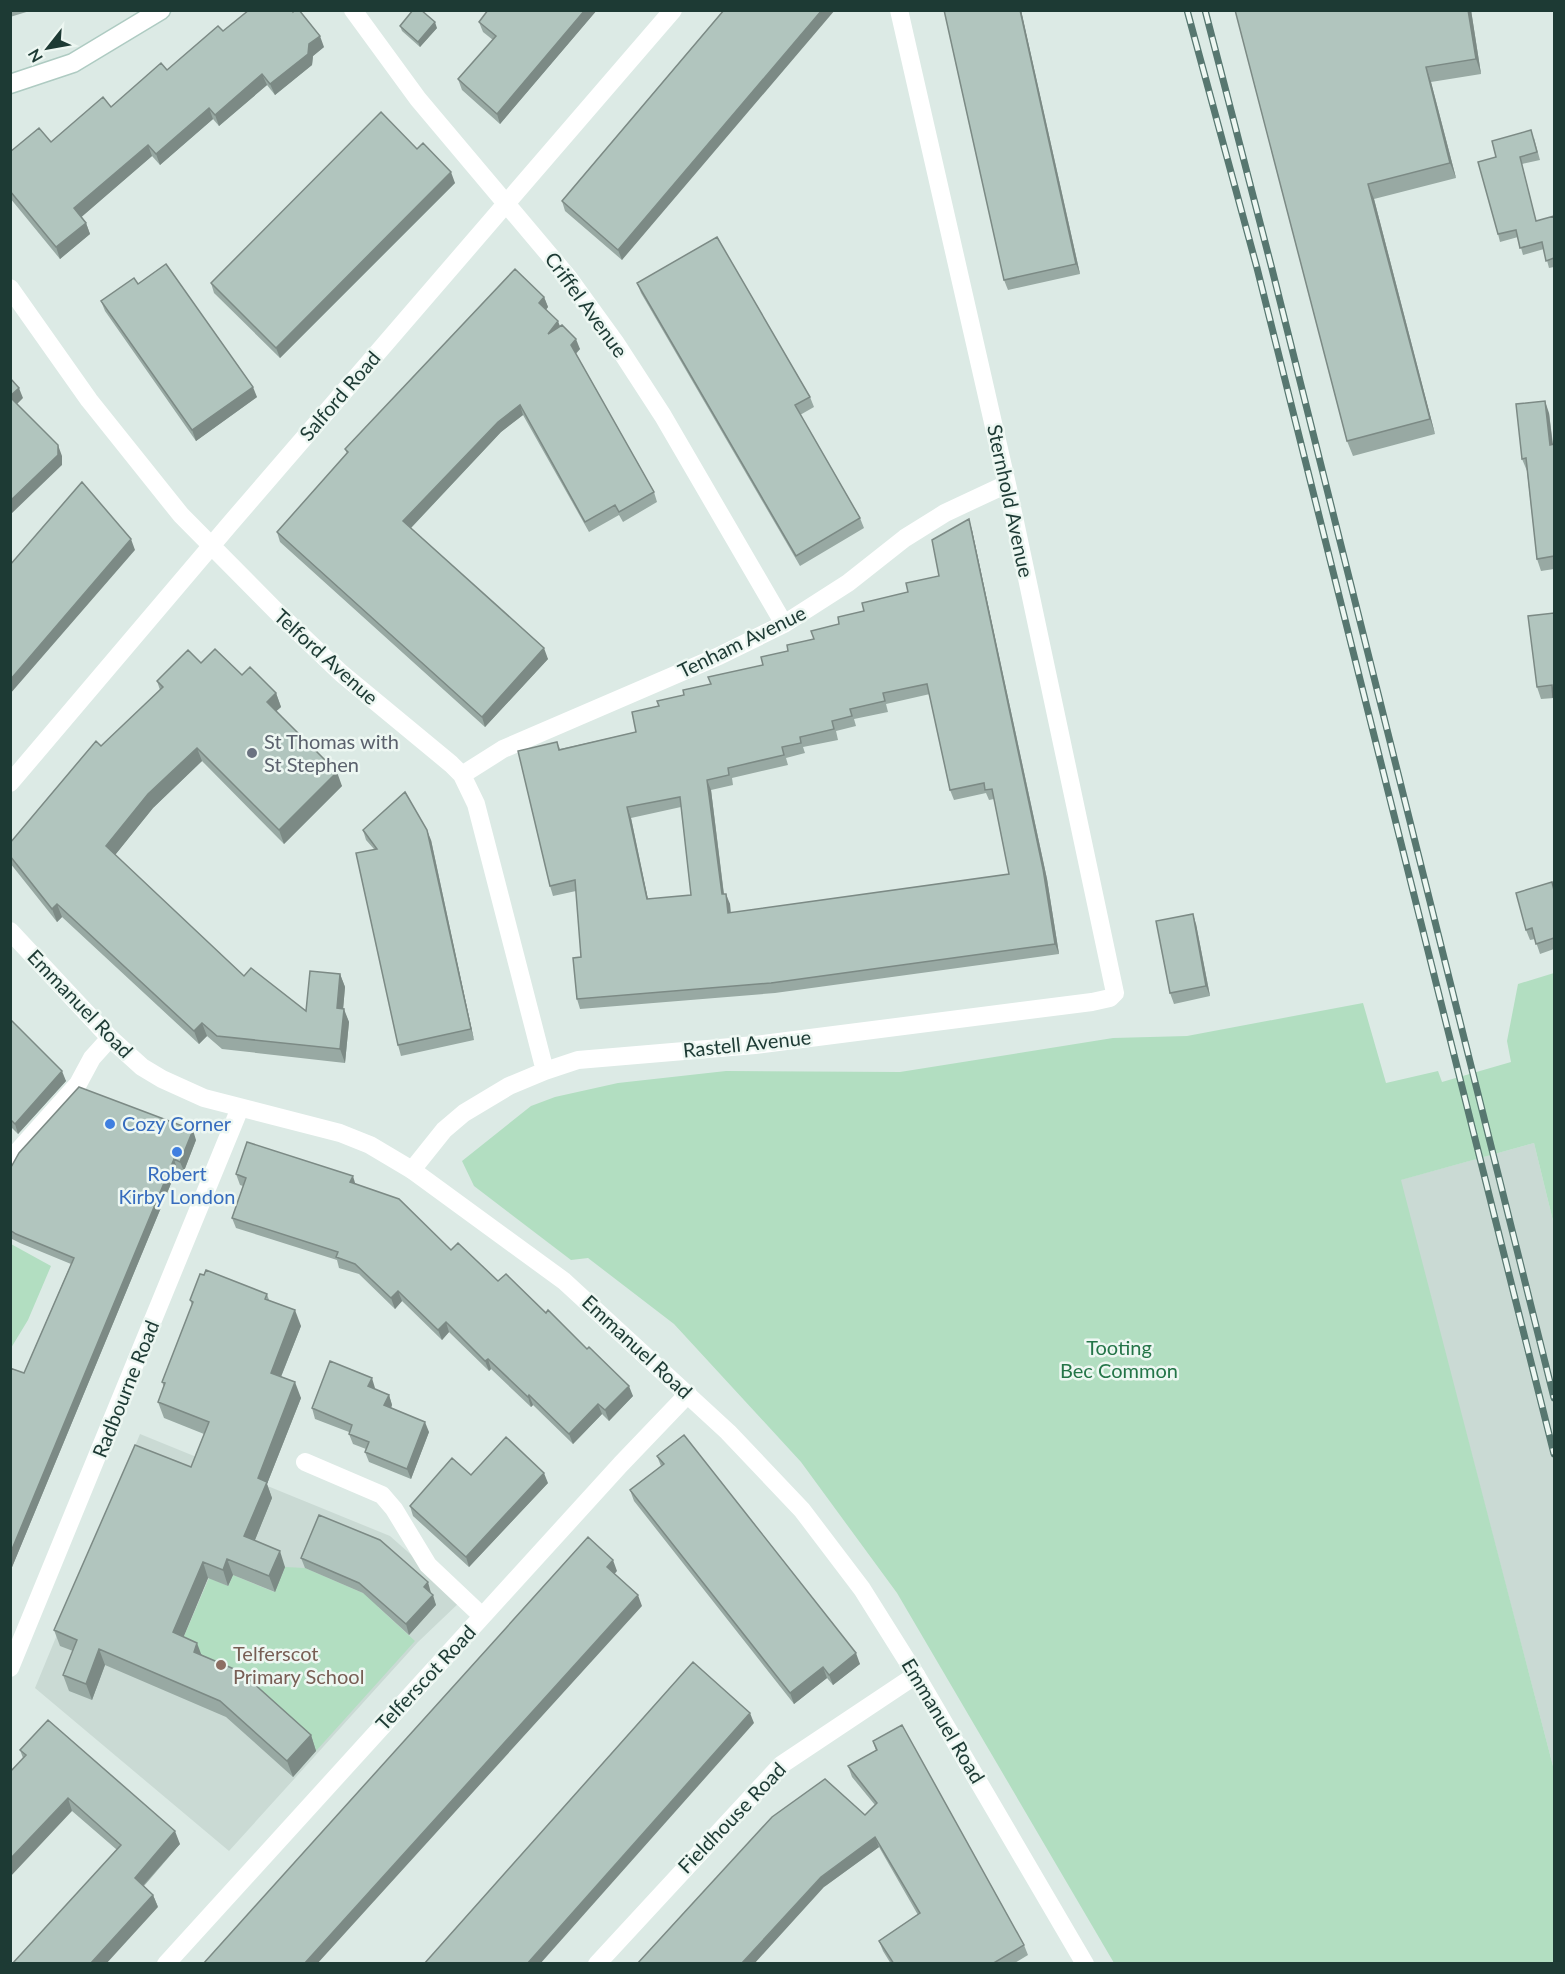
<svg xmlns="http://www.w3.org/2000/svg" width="1565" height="1974" font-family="Lato,sans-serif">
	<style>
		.built { fill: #cadad4 }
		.green { fill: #b2dec1 }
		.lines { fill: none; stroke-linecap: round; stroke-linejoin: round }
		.secondary-casing { stroke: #aecbc2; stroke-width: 21 }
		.minor { stroke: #fff; stroke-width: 18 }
		.tertiary { stroke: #fff; stroke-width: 18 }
		.secondary { stroke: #fff; stroke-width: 18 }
		.rail-casing { stroke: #577770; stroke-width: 7 }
		.rail { stroke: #edf7f2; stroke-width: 4.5; stroke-dasharray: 14; stroke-linecap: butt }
		.wall { fill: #98a9a3; fill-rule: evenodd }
		.shaded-wall { fill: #7c8a85 }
		.building { fill: #b1c5be; stroke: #7c8a85; stroke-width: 1.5; fill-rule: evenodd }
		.worship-dot { fill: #6b7280; stroke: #edf7f2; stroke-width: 2 }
		.shop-dot { fill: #3f7fe0; stroke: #edf7f2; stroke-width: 2 }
		.education-dot { fill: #8d6e63; stroke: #edf7f2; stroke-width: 2 }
		.labels { text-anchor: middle; stroke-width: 5; stroke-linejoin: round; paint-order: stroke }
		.street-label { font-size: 20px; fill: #1d3a34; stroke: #edf7f2 }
		.worship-label { font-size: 20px; fill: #5b616d; stroke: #edf7f2; text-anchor: start }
		.shop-label { font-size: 20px; fill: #366cbe; stroke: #edf7f2; text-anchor: start }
		.park-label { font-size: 20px; fill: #247548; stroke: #edf7f2 }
		.education-label { font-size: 20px; fill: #785e54; stroke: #edf7f2; text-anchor: start }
	</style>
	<rect width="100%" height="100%" fill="#dceae5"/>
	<path class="built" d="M1534,1143l20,82v545l-154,-590z
		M140,1434l250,102 72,64 -44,42 -189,209 -194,-163z"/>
	<path class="green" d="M1554,973v252l-20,-82 -133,37 153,590v193h-440l-217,-370 -96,-131 -127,-138 -86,-66 -17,2 -97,-74 -12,-25 69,-55 24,-9 63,-14 108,-12 174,1 213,-34 74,-2 176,-33 23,80 52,-12 4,11 69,-20 -4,-21 11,-57z
		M11,1244l40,22 -23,54 -17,28z
		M285,1567l20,1 74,32 -1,7 37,34 -99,110 -137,-103 30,-70 19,8 5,-11 41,17z"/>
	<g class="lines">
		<g class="secondary-casing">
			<path id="secondary" d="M10,84l63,-21 88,-53"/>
		</g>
		<path class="minor" d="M353,10l65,89 150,178 47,65 48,74 121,208
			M10,288l79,112 92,115 95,96 65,62 110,91 11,11 14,29 69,267
			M462,775l41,-26 216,-93 65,-32 64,-41 57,-45 40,-25 62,-29
			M10,783l219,-258 444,-515
			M10,1160l68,-76 14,-26 18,-20
			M412,1170l32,-40 20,-17 45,-27 36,-15 33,-11 177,-15 337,-43 18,-4 5,-5 -108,-509 -108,-474
			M305,1462l77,33 12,14 34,56 54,51
			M10,1668l230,-560
			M166,1964l455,-500 67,-70
			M597,1964l184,-199 135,-90"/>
		<path class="tertiary" d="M10,931l100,107 32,29 20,12 42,19 136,35 30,12 42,25 152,111 164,151 74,78 60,79 54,86 169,289"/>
		<use href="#secondary" class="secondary"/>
		<g class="rail-casing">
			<path id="rail" d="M1187,10l70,258 297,1186
				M1205,10l67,259 282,1129"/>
		</g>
		<use href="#rail" class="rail"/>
	</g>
	<path class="wall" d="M10,10h23l-23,7z
		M597,10l-97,114 -38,-34 -4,-11 35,-39 -10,-8 -4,-10z
		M724,10l-102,250 -57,-49 -3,-10z
		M944,10h77l59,264 -72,16 -4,-10z
		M1235,10h236l10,64 -50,8 25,96 -82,21 61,235 -82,22 -6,-15z
		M400,26l37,2 -17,19 -18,-16z
		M223,31l101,16 -11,9 -1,9 -37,30 -8,-10 -48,41 -6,-7 -53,46 -8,-9 -71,61 5,6 4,11 -30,25 -50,-61v-46l41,-10 60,-35 56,-37z
		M1534,138l6,22 -18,4 14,57 18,-5v51l-5,1 -5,-19 -21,6 -5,-18 -18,5 -2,-8 -2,-77z
		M417,149l38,34 -175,175 -66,-65 -3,-10z
		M637,283l173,114 4,10 -14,8 60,103 4,10 -64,38 -159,-273z
		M544,297l4,10 -2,3 34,39 -4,5 78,138 3,10 -34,20 -4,-7 -30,17 -66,-117 -22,17 -90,96 137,131 -63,68 -205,-185 -3,-10 70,-78 -2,-5z
		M101,301l156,96 -61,44 -91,-130z
		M1549,413l4,31h1v125l-13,2 -4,-12 -10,-88 -5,-12z
		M972,530l75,349 12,75 -284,39 -195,16 -3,-10 4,-42 -5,-66 -23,5 -3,-10 7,-144 3,7 76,-17 23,-26 52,-22 52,-19 25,-14 26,-12 25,-15 25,-13 44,-19 31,-16zM930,694l20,96 4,10 32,-7 3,7 5,-1 15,75 -278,39 -1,-9 -6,-10 -13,-104 22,-5 -1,-7 56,-13 -2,-7 19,-5 -2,-6 35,-7 -2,-9 20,-5 -2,-7 34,-7 -2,-8zM681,807l10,88 -43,4 -17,-81z
		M1554,613v87v-2l-13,1 -4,-12z
		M201,663l41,12 34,18 5,14 -5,4 66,75 -58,58 -82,-83 -49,47 -38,47 129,121 62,35 34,-37 5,13 -2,22 6,13 -4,41 -123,-14 -15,-13 -8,8 -137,-127 -5,5 -47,-59v-20l91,-97 59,-56 -3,-9z
		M363,830l68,10 43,200 -73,16 -3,-11 -24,-196 -8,-9z
		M1554,888v61l-14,5 -5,-15 -5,1 -4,-10z
		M1196,924l14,72 -36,8 -4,-11z
		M10,1019l56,62 -48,53 -8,-8z
		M196,1140l-12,31 -7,-2 -167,403v-204l14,5 47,-109 -51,-21 -10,-5v-69z
		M236,1174l119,9 96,67 47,31 135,115 -24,25 -7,-7 -29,30 -40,-39 -2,2 -40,-38 -2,2 -40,-39 -7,8 -40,-39 -7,8 -36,-35 -20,-6 -2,-8 -101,-32 -4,-10 11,-32 -3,-1z
		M267,1294l2,6 32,26 -20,51 20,21 -34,86 5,14 -17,42 30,27 -10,25 -42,-17 -5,11 -20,-8 -25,59 19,18 109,80 5,16 -23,26 -67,-60 -121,-52 -13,35 -23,-9 -6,-16 10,-24 -13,-5 -6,-16 137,-163 13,-33 -40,-16 -6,-16 6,-15 -2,-5 30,-77 -2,-5z
		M375,1388v1l14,6 3,10 -1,3 38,24 -18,47 -42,-17 -4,-10 1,-3 -13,-5 -4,-10v-2l-34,-13 -3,-11z
		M657,1456l203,208 -27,21 -6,-7 -33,26 -160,-203 -4,-11 31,-24z
		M471,1475l77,8 -79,84 -56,-51 -3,-10z
		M301,1558l130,35 5,12 -27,30 -46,-42 -58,-25z
		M873,1741l151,204 4,10 -15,9h-122l-8,-13 -4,-10 39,-26 -39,-68 -55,40 41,-72 10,-10 -23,-28 -4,-11 28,-15z
		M20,1750l160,94 -36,42 9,9 5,12 -42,-58 -44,-38 -49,-53z"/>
	<path class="shaded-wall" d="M585,10h12l-97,114 -3,-10z
		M822,10h13l-213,250 -4,-10z
		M1020,10h1l59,264 -4,-10z
		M1468,10h3l10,64 -5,-15z
		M435,22l2,6 -17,19 -2,-5z
		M320,36l4,11 -11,9 -1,9 -37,30 -5,-11 39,-40z
		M1426,67l5,15 25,96 -6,-15z
		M262,74l5,11 -48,41 -4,-11z
		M209,108l4,11 -53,46 -4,-11z
		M148,145l4,11 -74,64 -4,-12z
		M451,172l4,11 -175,175 -4,-10z
		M1368,184l6,15 61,235 -5,-15z
		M86,223l4,11 -30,25 -4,-12z
		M544,297l4,10 -5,6 -4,-10z
		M558,321l4,11 -14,2z
		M576,339l4,10 -6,6 -3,-10z
		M253,387l4,10 -61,44 -4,-11z
		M19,388l4,10 -9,9 -4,-11z
		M1545,401l4,12 5,44 -4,-12z
		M520,405l3,10 -22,17 -94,100 -4,-11 95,-99z
		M58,445l4,11v9l-52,50v-14z
		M969,519l3,11 75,349 12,75 -4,-10z
		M131,539l4,11 -125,144v-14z
		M544,648l4,11 -63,68 -3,-10z
		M276,693l5,14 -9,8 -5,-13z
		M197,748l5,13 -49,47 -42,52 -5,-14 42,-52z
		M337,772l5,14 -58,58 -5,-14z
		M707,780l4,10 14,114 -3,-10z
		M627,807l4,11 19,91 -3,-10z
		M427,830l4,10 43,200 -3,-11z
		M726,894l4,10 1,19 -3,-10z
		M57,904l5,13 -5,5 -5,-13z
		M1193,914l3,10 14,72 -4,-10z
		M340,974l5,13 -3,35 -5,-14z
		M344,1009l5,13 -4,41 -5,-14z
		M202,1023l5,13 -8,8 -5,-13z
		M62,1071l4,10 -48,53 -3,-10z
		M193,1130l3,10 -12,31 -4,-9z
		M174,1159l3,10 -167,403v-18z
		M353,1176l3,10 -6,-4z
		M398,1291l4,10 -7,8 -4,-11z
		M295,1310l6,16 -25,63 -5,-16z
		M446,1322l3,10 -7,8 -4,-10z
		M488,1359l3,10 -2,2 -4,-10z
		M372,1378l3,10 -3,9 -4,-11z
		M295,1382l6,16 -34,86 5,14 -22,54 -6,-16 14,-58z
		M629,1386l4,10 -24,25 -4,-11z
		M389,1395l3,10 -4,10 -4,-10z
		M529,1395l4,10 -2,2 -3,-10z
		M598,1404l4,10 -29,30 -4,-10z
		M425,1422l4,10 -18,47 -4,-10z
		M544,1473l4,10 -79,84 -3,-10z
		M280,1551l5,16 -10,25 -6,-16z
		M227,1559l6,16 -5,11 -5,-16z
		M613,1560l4,11 -6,7 -4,-11z
		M203,1562l5,16 -29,70 -6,-16z
		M428,1582l3,11 -3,4 -4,-10z
		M433,1595l3,10 -27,30 -3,-11z
		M638,1595l4,11 -325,358h-13z
		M197,1643l6,16 -9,-7z
		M99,1649l6,16 -13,35 -6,-16z
		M856,1653l4,11 -27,21 -4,-10z
		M823,1667l4,11 -33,26 -4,-11z
		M750,1713l4,10 -214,241h-13z
		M311,1735l5,16 -23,26 -6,-16z
		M68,1798l4,13 -62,66v-18z
		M175,1831l5,13 -41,46 -4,-12z
		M875,1837l4,10 -55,40 -70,77h-13l80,-87z
		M153,1895l5,12 -52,57h-16z"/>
	<path class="building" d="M249,10h43l1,2 2,-2h4l21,26 -11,8 -1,10 -38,30 -8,-10 -47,41 -6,-7 -53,46 -8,-9 -74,63 12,15 -30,24 -46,-56v-39l29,-24 12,14 52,-45 8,10 50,-44 6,7 51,-44 5,5z
		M413,10h8l14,12 -17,20 -18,-16z
		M488,10h97l-88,104 -39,-35 38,-43 -17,-14z
		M724,10h98l-204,240 -56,-49z
		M944,10h76l56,254 -72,16z
		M1235,10h233l8,49 -50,8 24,96 -82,21 62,235 -83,22z
		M381,112l36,37 6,-6 28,29 -175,176 -65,-65z
		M1531,130l6,22 -17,5 16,64 18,-5v42l-8,3 -4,-19 -22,6 -4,-18 -18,4 -20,-72 18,-5 -4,-16z
		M717,237l93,160 -15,8 65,113 -64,38 -159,-273z
		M166,264l87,123 -61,43 -91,-129 33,-23 4,6z
		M515,269l29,28 -5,6 19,18 -10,13 14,-9 14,14 -5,6 83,147 -35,20 -4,-7 -30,17 -65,-117 -22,17 -95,99 141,127 -62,69 -205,-185 71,-80 -3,-3z
		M10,378l9,10 -9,8z
		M10,397l48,48v10l-48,46z
		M1545,401l5,44 4,-1v112l-17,3 -11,-101 -4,1 -6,-55z
		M82,482l49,57 -121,141v-115z
		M969,519l74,350 12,75 -284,39 -194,16 -4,-41 8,-1 -6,-77 -25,6 -32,-135 39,-9 2,8 77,-18 -4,-20 27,-6 -2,-5 27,-6 -1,-5 28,-6 -3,-7 55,-12 -2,-8 27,-6 -1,-6 27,-6 -3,-8 28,-7 -1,-7 26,-6 -2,-8 46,-11 -2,-9 33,-7 -7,-36zM927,684l23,106 34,-7 1,7 7,-1 17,85 -281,39 -2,-19h-4l-15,-114 22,-5 -1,-7 56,-13 -2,-8 19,-4 -1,-6 34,-8 -2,-8 20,-5 -2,-7 35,-8 -2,-8zM680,797l11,98 -44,4 -20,-92z
		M1554,613v84h-1l-1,-12 -15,2 -9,-71z
		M215,649l27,26 8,-8 26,26 -9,9 70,70 -58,58 -82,-82 -49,46 -42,52 138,130 7,-8 55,43 4,-40 30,3 -3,34 7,1 -4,40 -123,-13 -15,-13 -8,8 -137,-127 -5,5 -42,-53v-13l86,-102 5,5 62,-59 -6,-6 31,-31 13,13z
		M405,792l22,38 44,199 -73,16 -42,-192 21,-4 -14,-19z
		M1552,882l2,8v48l-18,6 -4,-16 -6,2 -10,-37z
		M1193,914l13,72 -36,7 -14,-72z
		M10,1019l52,52 -47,53 -5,-5z
		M79,1087l114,43 -13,32 -6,-3 -164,395v-186l14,5 50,-115 -58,-24 -6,-4v-61l9,-16z
		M247,1142l106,34 -3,6 49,17 52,51 7,-7 40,38 8,-7 40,39 2,-3 39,39 2,-2 40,39 -24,24 -7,-6 -29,30 -40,-39 -1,2 -40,-38 -3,2 -39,-39 -8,8 -40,-39 -7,7 -36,-34 -19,-7 2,-5 -106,-34 14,-40 -10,-4z
		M206,1270l61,24 -2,5 30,11 -24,63 24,9 -37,96 9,4 -23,54 36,15 -11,25 -42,-17 -4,11 -20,-8 -30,70 24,11 -3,9 47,20 70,63 -24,26 -67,-60 -121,-52 -13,35 -23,-9 14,-35 -23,-10 81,-185 56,22 18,-45 -51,-20 7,-19 -3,-1 31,-80 -3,-2 10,-26 4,1z
		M330,1361l42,17 -4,8 21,9 -5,10 41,17 -18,47 -42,-17 4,-10 -20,-8 3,-9 -40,-17z
		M684,1435l172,218 -27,22 -6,-8 -33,26 -160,-203 34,-26 -7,-8z
		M506,1437l38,36 -78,84 -56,-51 42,-48 19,17z
		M319,1515l61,25 48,42 -4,5 9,8 -27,29 -47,-41 -58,-25z
		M588,1537l25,23 -6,7 31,28 -334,369h-101z
		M693,1662l57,51 -223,251h-103z
		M48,1720l127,111 -40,47 18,17 -63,69h-78l109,-119 -53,-47 -58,61v-87l16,-17 -6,-5z
		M902,1725l122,220 -32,19h-98l-15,-23 41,-28 -45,-76 -54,40 -80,87h-104l135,-147 53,-38 40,36 12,-12 -29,-37 29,-16 -4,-9z"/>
	<circle class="worship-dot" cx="252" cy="753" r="6"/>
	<g class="shop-dot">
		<circle cx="110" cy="1124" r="6"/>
		<circle cx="177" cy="1152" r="6"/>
	</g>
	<circle class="education-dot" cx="221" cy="1665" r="6"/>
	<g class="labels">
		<g class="street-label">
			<text transform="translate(586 305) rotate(54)" y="7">Criffel Avenue</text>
			<text transform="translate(340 396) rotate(-49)" y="7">Salford Road</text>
			<text transform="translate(1010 501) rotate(78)" y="7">Sternhold Avenue</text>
			<text transform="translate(742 642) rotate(-26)" y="7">Tenham Avenue</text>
			<text transform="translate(326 657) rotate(42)" y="7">Telford Avenue</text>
			<text transform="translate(80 1004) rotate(46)" y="7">Emmanuel Road</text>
			<text transform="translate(747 1044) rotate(-6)" y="7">Rastell Avenue</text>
			<text transform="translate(637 1347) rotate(43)" y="7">Emmanuel Road</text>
			<text transform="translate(126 1389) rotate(-68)" y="7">Radbourne Road</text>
			<text transform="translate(426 1678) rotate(-47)" y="7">Telferscot Road</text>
			<text transform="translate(943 1721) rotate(59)" y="7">Emmanuel Road</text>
			<text transform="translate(732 1818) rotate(-46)" y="7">Fieldhouse Road</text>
		</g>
		<g class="worship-label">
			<text x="264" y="749">St Thomas with<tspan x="264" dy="23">St Stephen</tspan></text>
		</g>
		<g class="shop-label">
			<text x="122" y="1131">Cozy Corner</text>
			<text x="177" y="1181" text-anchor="middle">Robert<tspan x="177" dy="23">Kirby London</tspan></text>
		</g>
		<g class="park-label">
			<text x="1119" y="1355">Tooting<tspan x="1119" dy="23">Bec Common</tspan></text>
		</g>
		<g class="education-label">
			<text x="233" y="1661">Telferscot<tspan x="233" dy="23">Primary School</tspan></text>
		</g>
	</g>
	<rect width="1565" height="1974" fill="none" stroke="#1d3a34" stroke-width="24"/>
	<g transform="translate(48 48) rotate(239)" stroke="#edf7f2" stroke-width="4.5" paint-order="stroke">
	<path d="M0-4.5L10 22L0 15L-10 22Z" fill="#1d3a34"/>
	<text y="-9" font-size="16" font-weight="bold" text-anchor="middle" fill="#1d3a34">N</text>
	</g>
</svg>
